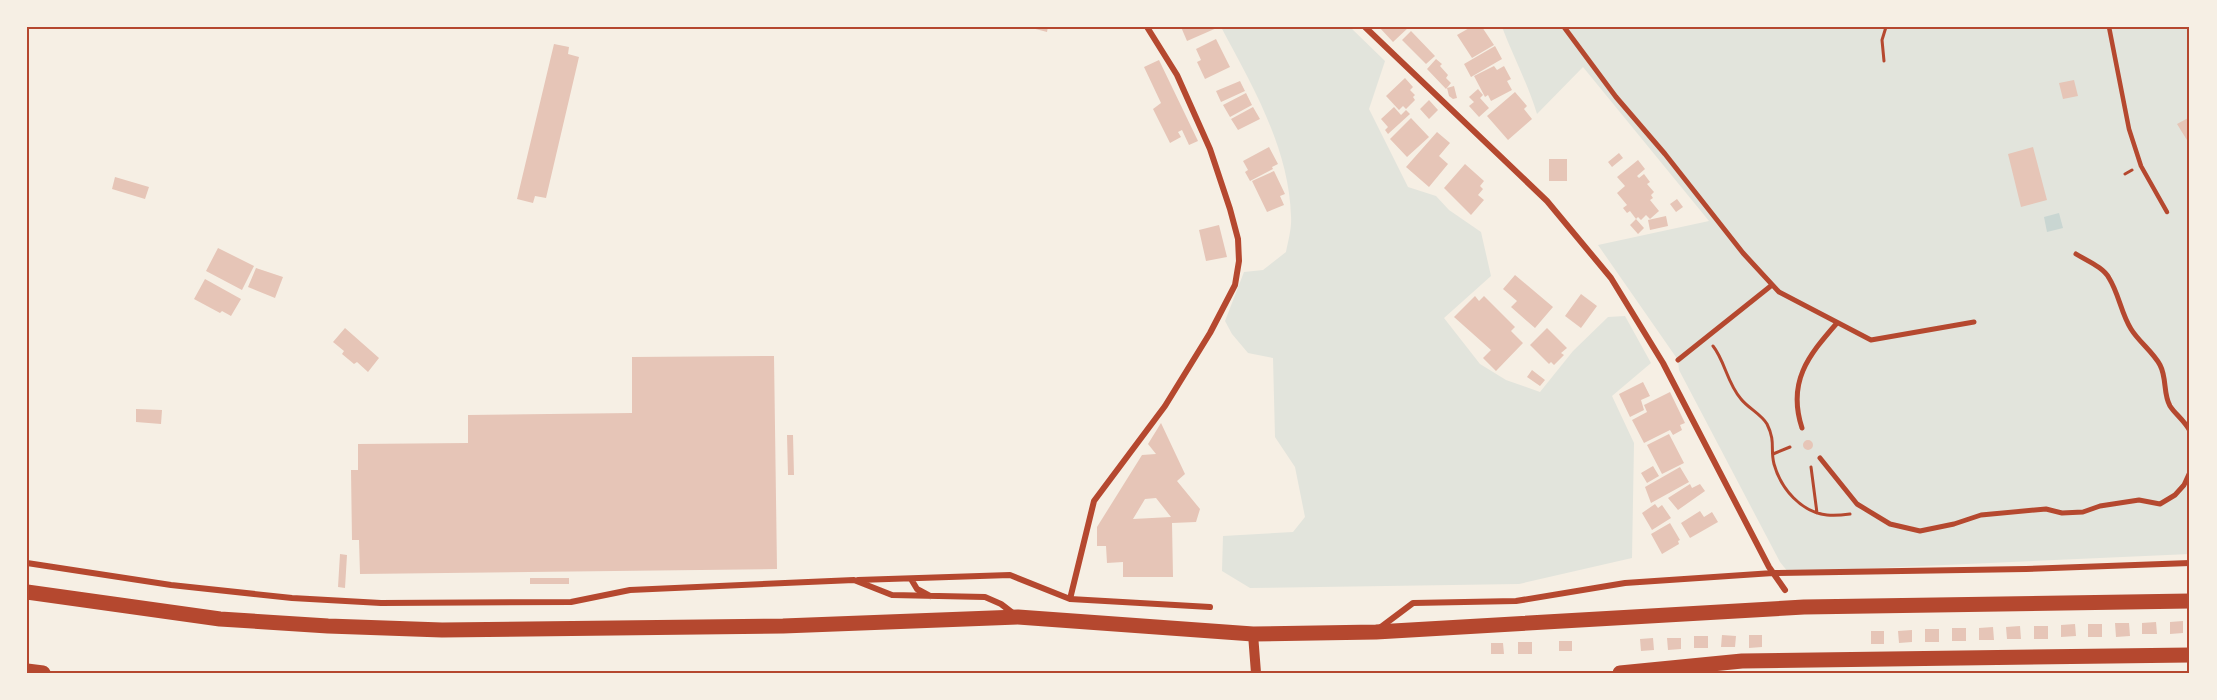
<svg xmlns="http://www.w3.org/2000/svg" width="2217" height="700" font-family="Quicksand,sans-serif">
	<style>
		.green { fill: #e2e4dc }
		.water { fill: #c9d6d2 }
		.building { fill: #e6c5b7; fill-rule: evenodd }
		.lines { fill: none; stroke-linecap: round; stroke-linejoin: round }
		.path { stroke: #b5482f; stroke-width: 3 }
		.service { stroke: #b5482f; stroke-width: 4.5 }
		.pedestrian { stroke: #b5482f; stroke-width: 5 }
		.minor { stroke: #b5482f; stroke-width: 6 }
		.tertiary { stroke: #b5482f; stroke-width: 10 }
		.trunk { stroke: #b5482f; stroke-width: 15 }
		.neatline { fill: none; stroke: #b5482f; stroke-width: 2 }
	</style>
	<rect width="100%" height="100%" fill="#f6efe4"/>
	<path class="green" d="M1221,27h129l35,34 -16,48 39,78 28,9 13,14 32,22 10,44 -47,42 36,46 26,16 34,12 33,-41 35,-34 17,-1 26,47 -39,33 22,47 -2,115 -113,26 -269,4 -28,-17 1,-35 70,-4 12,-15 -10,-50 -20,-30 -2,-79 -25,-5 -16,-19 -7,-13 19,-49 19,-2 23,-18c2,-11 6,-24 5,-36 -2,-68 -39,-131 -70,-189z
		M1502,27h688v527l-402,18 -8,-10 -101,-192 -1,-10 -80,-115 111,-24 -126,-154 -46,47c-9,-30 -24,-58 -35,-87z"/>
	<path class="water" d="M2059,213l4,15 -16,4 -3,-15z"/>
	<path class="building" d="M1028,27h20l-1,5z
		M1181,27h38l-32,14z
		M1379,27h30l-16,15z
		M1471,27h11l12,18 -22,13 -15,-23z
		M1411,31l24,25 -9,8 -24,-24z
		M1216,39l14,28 -25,12 -8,-17 4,-2 -5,-11z
		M554,44l15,3 -1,7 11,3 -33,141 -11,-2 -2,7 -16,-4z
		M1495,46l7,13 -31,18 -7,-13z
		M1436,59l6,5 -2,2 8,9 -2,3 5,5 -5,6 -19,-20z
		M1159,60l39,81 -9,4 -7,-15 -4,2 3,5 -11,6 -17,-34 8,-6 -17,-36z
		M1494,66l3,4 7,-4 7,13 -4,2 5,9 -21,11 -3,-6 -3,2 -11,-21z
		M1405,78l8,9 -3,3 5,5 -2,2 2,3 -9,9 -3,-3 -4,4 -13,-14z
		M2074,80l4,16 -15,3 -4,-16z
		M1240,81l5,10 -24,11 -5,-11z
		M1454,86l3,12 -4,1 -4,-3 -2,-8z
		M1478,89l5,6 -3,3 9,10 -10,9 -10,-11 5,-4 -5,-5z
		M1515,92l12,14 -3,3 8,10 -24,21 -21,-24z
		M1246,93l6,12 -22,12 -7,-12z
		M1429,100l9,10 -9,9 -9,-10z
		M1253,107l7,12 -22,11 -7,-11z
		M1394,107l7,8 5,-5 4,4 -22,20 -3,-4 3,-3 -7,-8z
		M2190,117v28l-13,-21z
		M1411,118l18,19 -22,20 -17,-18z
		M1437,132l13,11 -11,13 9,8 -19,23 -23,-20z
		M1269,147l9,17 -6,3 1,2 -23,12 -5,-9 3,-2 -5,-9z
		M2033,147l14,53 -26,7 -13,-53z
		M1619,153l4,5 -11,9 -4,-5z
		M1549,159h18v22h-18z
		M1638,160l7,9 -8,7 2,2 5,-4 6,8 -3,2 7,8 -3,3 2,3 -3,2 9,11 -9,8 -4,-4 -5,5 -3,-3 -2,2 -6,-8 -3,2 -4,-5 4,-3 -10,-12 8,-7 -8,-9z
		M1465,164l19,17 -4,5 3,3 -5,6 6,5 -13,15 -27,-27z
		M1274,171l11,23 -5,2 4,9 -17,7 -15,-31z
		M115,177l34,10 -4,12 -33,-10z
		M1677,199l6,8 -7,5 -6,-8z
		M1666,216l2,10 -18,4 -2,-10z
		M1636,219l8,9 -6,6 -8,-9z
		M1219,225l8,32 -21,4 -7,-31z
		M218,248l36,18 -12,24 -36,-19z
		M256,268l27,9 -8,21 -27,-11z
		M1515,275l38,32 -18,21 -24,-21 6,-6 -14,-12z
		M205,279l36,20 -10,17 -9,-5 -2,2 -26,-14z
		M1581,294l16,12 -16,22 -16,-12z
		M1475,296l4,5 5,-5 31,31 -4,4 12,12 -27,28 -13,-13 8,-8 -37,-33z
		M345,328l34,30 -11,14 -11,-10 -3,2 -12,-10 2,-3 -11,-9z
		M1547,328l20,20 -6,5 3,2 -10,10 -3,-3 -2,2 -19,-19z
		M774,356l3,213 -417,5 -1,-34h-7l-1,-70h7v-26l110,-1v-28l164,-2v-56z
		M1532,370l13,10 -5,6 -13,-9z
		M1643,382l7,14 -9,4 3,10 -14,7 -11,-23z
		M1670,392l15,31 -5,2 2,5 -9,5 -3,-5 -26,13 -12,-23 15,-8 -3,-7z
		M136,409l26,1 -1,14 -25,-2z
		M1161,423l24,51 -8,7 23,28 -4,13 -24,1 1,54h-50v-15l-16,1 -1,-17h-9v-19l45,-72 14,-1 -8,-10zM1156,498l15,19 -38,2 12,-20z
		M1669,434l15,29 -22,11 -15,-29z
		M787,435h6l1,40h-6z
		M1803 445a5 5 0 1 1 10 0a5 5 0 1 1-10 0Z
		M1653,466l6,10 -12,7 -6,-10z
		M1680,467l9,15 -38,21 -6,-16z
		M1690,484l2,4 8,-4 5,7 -27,19 -10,-12z
		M1655,504l3,4 4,-3 9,13 -19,12 -10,-17z
		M1700,511l4,6 8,-5 6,10 -28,16 -9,-15z
		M1670,523l10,17 -2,1 1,3 -17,10 -11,-20z
		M340,554l7,1 -2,33 -7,-1z
		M530,578h39v6h-39z
		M2183,621v12l-13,1v-12z
		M2156,622l1,12h-15v-11z
		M2115,623h14l1,13 -14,1z
		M2075,624l1,12 -15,1v-12z
		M2088,624h14v13h-14z
		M2020,626l1,13h-14l-1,-12z
		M2034,626h14v13h-14z
		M1993,627l1,13h-15v-12z
		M1952,628h14v13h-14z
		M1925,629h14v13h-14z
		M1912,630v12l-13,1 -1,-12z
		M1871,631h13v13h-13z
		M1722,635l14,1 -1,11h-14z
		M1749,635h13v12l-13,1z
		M1694,636h14v12h-14z
		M1653,638l1,12 -13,1 -1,-12z
		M1667,638h14v11l-13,1z
		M1559,641h13v10h-13z
		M1518,642h14v12h-14z
		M1491,643h12l1,11h-13z"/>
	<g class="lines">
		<path class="path" d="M1884,61l-2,-21 4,-13
			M2125,174l7,-4
			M1713,346c12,15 14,37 28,53 7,9 20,15 26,25 9,18 3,25 7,40 7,25 27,48 53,51 8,1 16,0 23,-1
			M1773,454l17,-7
			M1811,467l6,46"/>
		<path class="service" d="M2109,27l20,102 12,37 26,46"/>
		<path class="pedestrian" d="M1564,27l52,70 49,57 78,99 36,39 92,48 103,-18
			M2076,254c11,7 27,13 33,24 10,16 12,35 22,51 8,13 22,23 29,36 7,13 3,29 10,41 5,8 14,14 20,25
			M1678,360l94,-75
			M1802,428c-15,-46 6,-72 35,-105
			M1820,458l37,46 33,20 30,7 34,-7 27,-9 65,-6 16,4 21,-1 17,-6 39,-6 21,4 15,-9 9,-10 6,-13"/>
		<path class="minor" d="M1365,27l182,174 64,77 52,85 106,204 16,23
			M27,563l144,22 121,13 89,5 190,-1 59,-12 224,-10 38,15 93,2 16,7 13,10
			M911,579l6,10 13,7
			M858,580l152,-5 60,24 140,8
			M1070,599l24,-98 71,-95 45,-73 25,-48 4,-24 -1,-22 -8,-30 -20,-60 -33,-74 -30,-48
			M1381,627l32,-24 103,-2 109,-18 148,-10 253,-4 164,-6"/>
		<path class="tertiary" d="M1253,634l3,39"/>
		<path class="trunk" d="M27,592l193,27 108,7 114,4 341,-4 235,-9 235,17 123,-2 428,-25 386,-6
			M27,671l16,2
			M1620,673l122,-12 448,-6"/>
	</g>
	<rect width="2217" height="700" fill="none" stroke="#f6efe4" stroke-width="57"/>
	<rect x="28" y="28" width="2160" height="644" class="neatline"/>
</svg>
